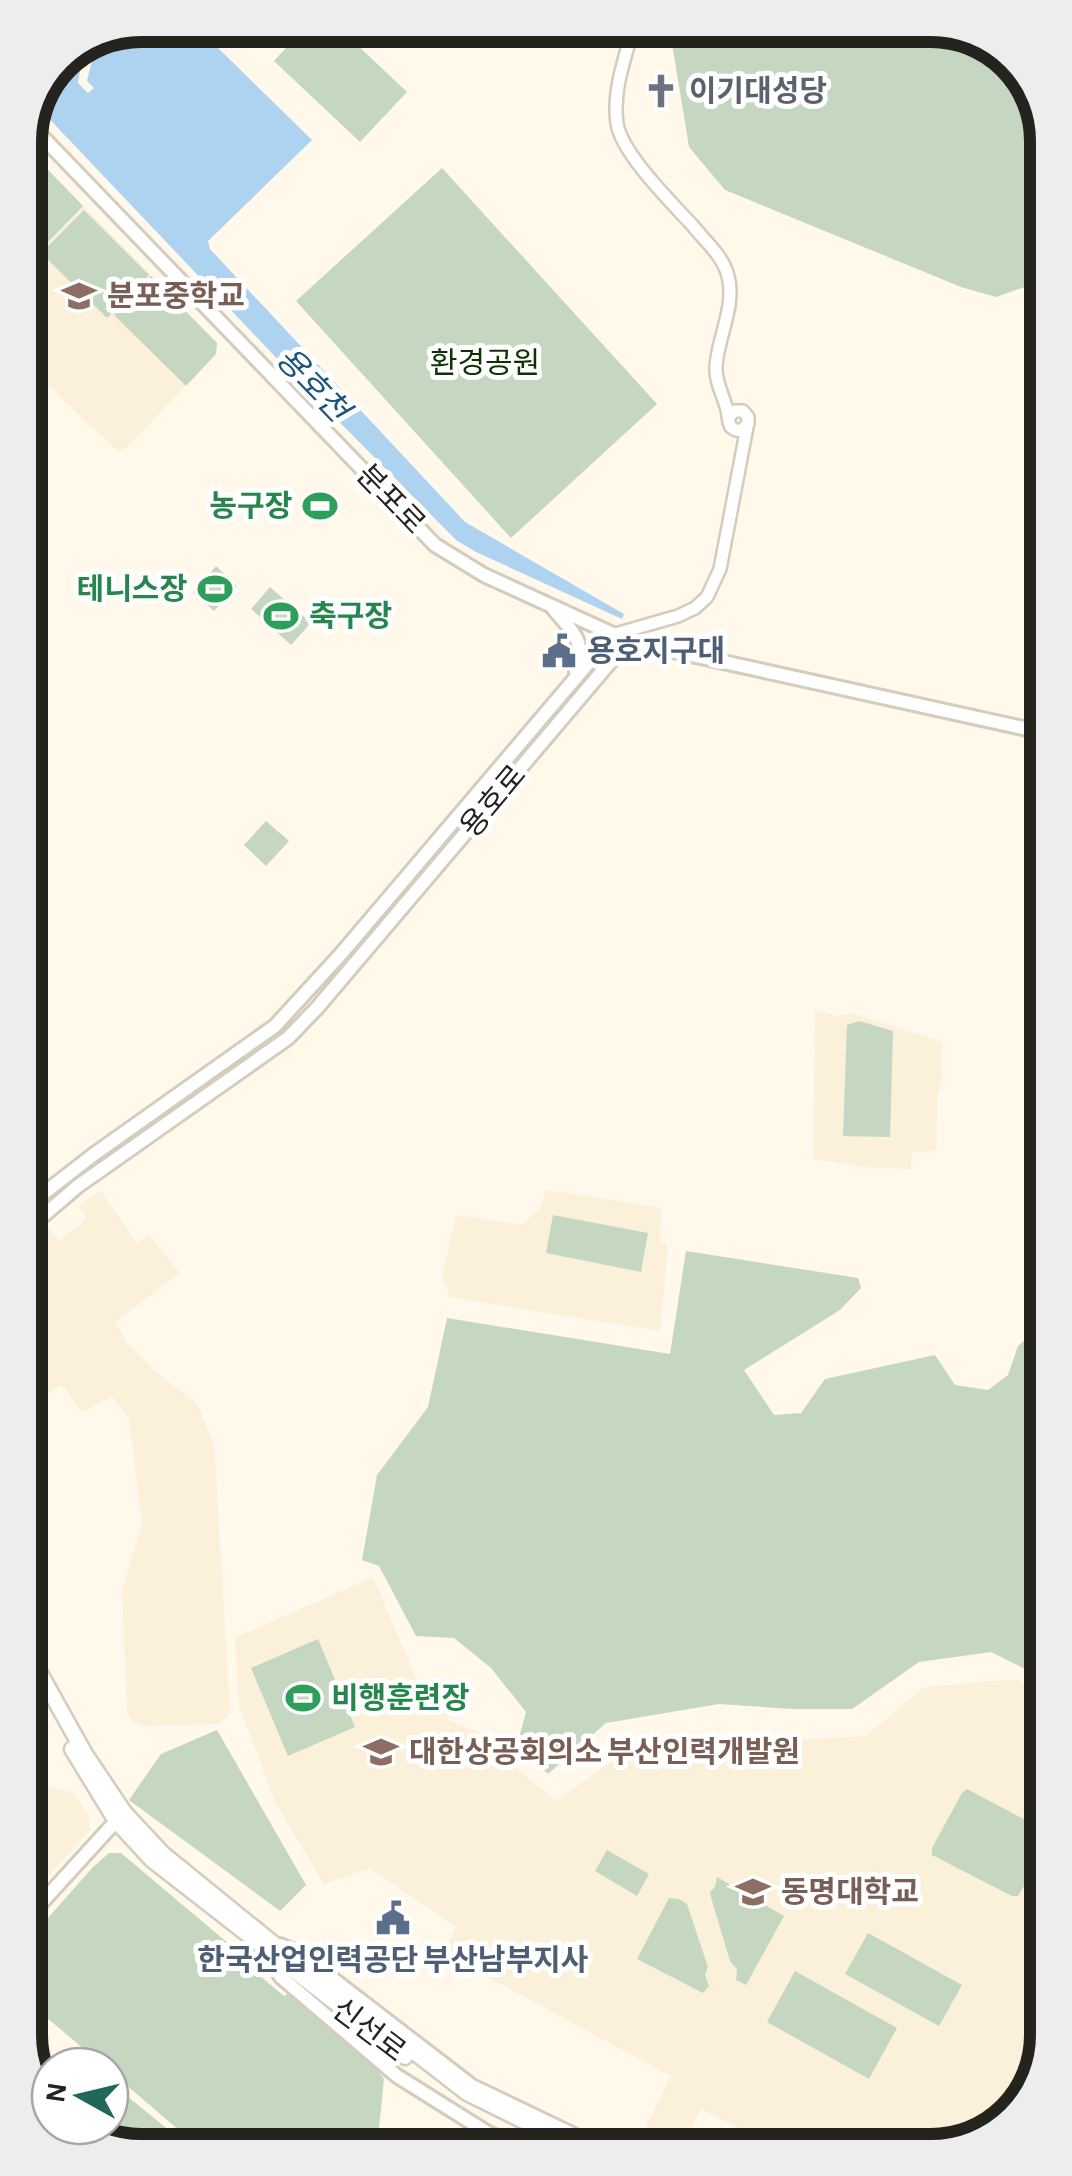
<svg xmlns="http://www.w3.org/2000/svg" width="1072" height="2176" font-family="'Alegreya Sans','Noto Sans KR',sans-serif">
	<style>
		.built { fill: #fbf0d9 }
		.green { fill: #c5d7c1 }
		.water { fill: #aed3f1 }
		.lines { fill: none; stroke-linecap: round; stroke-linejoin: round }
		.tertiary-casing { stroke: #d4ccbd; stroke-width: 16 }
		.secondary-casing { stroke: #d4ccbd; stroke-width: 18 }
		.trunk-casing { stroke: #d4ccbd; stroke-width: 19 }
		.tertiary { stroke: #fff; stroke-width: 11 }
		.secondary { stroke: #fff; stroke-width: 12 }
		.trunk { stroke: #fff; stroke-width: 14 }
		.labels { text-anchor: middle; stroke-width: 10; stroke-linejoin: round; paint-order: stroke }
		.worship-label { font-size: 30px; font-weight: bold; fill: #5b616d; stroke: #fff; text-anchor: start }
		.education-label { font-size: 30px; font-weight: bold; fill: #785e54; stroke: #fff; text-anchor: start }
		.park-label { font-size: 30px; fill: #0c3301; stroke: #fff }
		.street-label { font-size: 30px; fill: #25231d; stroke: #fff }
		.leisure-label { font-size: 30px; font-weight: bold; fill: #27864d; stroke: #fff; text-anchor: end }
		.service-label { font-size: 30px; font-weight: bold; fill: #4e5e75; stroke: #fff; text-anchor: start }
		.water-label { font-size: 32px; font-style: italic; fill: #1a537b; stroke: #fff }
		.rim { fill: none; stroke: #25231d; stroke-width: 12 }
	</style>
	<rect width="100%" height="100%" fill="#fff8eb"/>
	<path class="built" d="M25,146l192,197 -1,11 -91,95 -8,2 -91,-87z
		M815,1010l23,6 14,-3 90,29 -1,29h2l-6,29 -1,50 -24,3 -1,16 -38,-1 -60,-9z
		M100,1190l37,53 12,-8 31,38 -65,49 12,21 28,28 42,33 17,39 16,268 -1,4 -10,9 -76,2 -10,-4 -6,-9 -5,-122 20,-67 -13,-105 -17,-23 -30,16 -20,-28 -31,21 -1,-165 18,-13 11,14 28,-22 -8,-12z
		M547,1190l115,18 -3,33 9,5 -8,85 -210,-34 -8,-19 14,-63 66,10 17,-16z
		M373,1577l50,118h10l10,3 6,10 -1,12 53,21 9,22 46,38 59,-42 64,-13 187,-10 58,-49 93,-8 28,17 2,339 -20,65 -52,42 -205,2 -69,-35 -19,36 -45,1 34,-70 -228,-123 13,-26 -86,-59 -46,16 -47,-78 -38,-101 -4,-67z
		M32,1783l40,9 16,23 2,15 -57,63z"/>
	<path class="green" d="M307,25h29l71,67 -47,50 -86,-81z
		M669,25h270l62,24 37,48 1,185 -43,15 -35,-10 -236,-97 -36,-43z
		M25,146l58,60 -35,36 -22,-21z
		M442,168l215,236 -146,134 -215,-237z
		M84,210l65,65 -42,43 -66,-65z
		M151,276l66,67 -1,11 -30,32 -72,-71z
		M216,566l21,20 -23,25 -21,-19z
		M270,587l41,36 -20,22 -40,-36z
		M266,821l23,20 -23,25 -22,-21z
		M859,1021l34,10 -3,106 -47,-1 4,-111z
		M553,1215l95,18 -7,39 -95,-19z
		M686,1251l172,27 3,10 -21,22 -96,60 30,45 27,-2 24,-34 110,-24 20,30 33,5 20,-15 10,-29 26,-23 1,356 -54,-27 -72,10 -67,47h-59l-74,-5 -113,19 -58,51 -31,-29 9,-33 -35,-44 -37,-30 -38,-2 -37,-70 -17,-6 15,-85 51,-68 19,-89 223,36z
		M318,1639l37,88 -67,29 -37,-88z
		M217,1730l89,155 -26,26 -151,-111 32,-46z
		M967,1789l79,42v18l-28,47h-6l-80,-41v-7l30,-55z
		M607,1850l42,24 -12,22 -42,-25z
		M109,1853h12l127,107v6l36,30 5,-3 81,66 14,20 -7,69 -175,2 -92,-79v-5h-6l-71,-60v-77l14,-10 46,-52z
		M717,1877l67,39 -38,69 -10,-5 1,-11 -7,-8 -19,-64 -1,-5 5,-5z
		M669,1898l10,1 8,5 21,63 -3,8 4,11 -6,7 -66,-34z
		M868,1933l94,52 -23,41 -94,-52z
		M795,1971l102,57 -28,51 -102,-57z
		M110,2082l83,68 -60,1 -62,-24 39,-1z"/>
	<path class="water" d="M118,35l95,8 99,97 -104,101 2,8 255,273 159,92 -2,5 -146,-67 -20,-12 -171,-173 -247,-260 21,-48 25,-10 -6,34 10,10 6,-5 -7,-7 9,-37z"/>
	<g class="lines">
		<g class="tertiary-casing">
			<path id="tertiary" d="M634,25c-8,30 -22,66 -17,98 4,30 54,79 76,103 12,15 30,30 35,50 8,30 -10,60 -12,90 -1,16 7,28 11,44 3,12 -1,19 14,21l7,-7v-7l-5,-6h-9l-5,6
				M612,635l66,-19 17,-8 12,-11 13,-28 27,-142"/>
		</g>
		<g class="secondary-casing">
			<path id="secondary" d="M30,124l405,421 49,30 144,66 413,91
				M552,607c19,24 35,32 24,65
				M30,1204l63,-49 182,-129 66,-72 271,-319
				M30,1227l48,-41 210,-148 29,-30 311,-367
				M33,1912l83,-91
				M280,1945l19,8 173,133 125,60
				M263,1949l18,28 116,99 91,57 32,14"/>
		</g>
		<g class="trunk-casing">
			<path id="trunk" d="M32,1659l53,95 39,58 39,42 106,86 198,153 97,48
				M72,1749l44,72 36,39 253,197"/>
		</g>
		<use href="#tertiary" class="tertiary"/>
		<use href="#secondary" class="secondary"/>
		<use href="#trunk" class="trunk"/>
	</g>
	<defs>
		<g id="church-bare" transform="scale(2.7)"><path d="M-1.2-6h2.4v3.5h3.3v2.4h-3.3V6h-2.4V-.1h-3.3v-2.4h3.3Z" fill="#6b7280" stroke="#fff" stroke-width="2.5" paint-order="stroke"/></g>
		<g id="school-bare" transform="scale(2.7)"><path d="M0-5L7-2L0 1L-7-2ZM-4 1L0 2.5L4 1V4Q0 6-4 4Z" fill="#8d6e63" stroke="#fff" stroke-width="2.5" paint-order="stroke"/></g>
		<g id="stadium-bare" transform="scale(2.7)"><path d="M0-5a6.5 5 0 1 0 0 10a6.5 5 0 1 0 0-10ZM-3.5-1.8h7v3.6h-7Z" fill="#2e9e5b" stroke="#fff" stroke-width="2.5" paint-order="stroke"/></g>
		<g id="civic-bare" transform="scale(2.7)"><path d="M-.6-6.5H3V-4.5H.6V-3L4-1V1h2V6H-6V1h2V-1L-.6-3ZM-1.2 2.5V6h2.4V2.5Z" fill="#5c6f8a" stroke="#fff" stroke-width="2.5" paint-order="stroke"/></g>
		<g id="university-bare" transform="scale(2.7)"><path d="M0-5L7-2L0 1L-7-2ZM-4 1L0 2.5L4 1V4Q0 6-4 4Z" fill="#8d6e63" stroke="#fff" stroke-width="2.5" paint-order="stroke"/></g>
	</defs>
	<g fill-rule="evenodd">
		<use href="#church-bare" x="661" y="91"/>
		<use href="#school-bare" x="79" y="296"/>
		<use href="#stadium-bare" x="320" y="506"/>
		<use href="#stadium-bare" x="215" y="589"/>
		<use href="#stadium-bare" x="281" y="616"/>
		<use href="#civic-bare" x="559" y="651"/>
		<use href="#stadium-bare" x="303" y="1698"/>
		<use href="#university-bare" x="381" y="1752"/>
		<use href="#university-bare" x="753" y="1892"/>
		<use href="#civic-bare" x="393" y="1918"/>
	</g>
	<g class="labels">
		<g class="worship-label">
			<text x="689" y="101">이기대성당</text>
		</g>
		<g class="education-label">
			<text x="107" y="306">분포중학교</text>
			<text x="409" y="1762">대한상공회의소 부산인력개발원</text>
			<text x="781" y="1902">동명대학교</text>
		</g>
		<g class="park-label">
			<text x="485" y="373">환경공원</text>
		</g>
		<g class="street-label">
			<text transform="translate(391 499) rotate(46)" y="10">분포로</text>
			<text transform="translate(493 801) rotate(-50)" y="10">용호로</text>
			<text transform="translate(369 2030) rotate(37)" y="10">신선로</text>
		</g>
		<g class="leisure-label">
			<text x="292" y="516">농구장</text>
			<text x="187" y="599">테니스장</text>
			<text x="309" y="626" text-anchor="start">축구장</text>
			<text x="331" y="1708" text-anchor="start">비행훈련장</text>
		</g>
		<g class="service-label">
			<text x="587" y="661">용호지구대</text>
			<text x="393" y="1970" text-anchor="middle">한국산업인력공단 부산남부지사</text>
		</g>
		<g class="water-label">
			<text transform="translate(313 384) rotate(46)" y="11">용호천</text>
		</g>
	</g>
	<path d="M0 0H1072V2176H0ZM141 42H931A99 99 0 0 1 1030 141V2035A99 99 0 0 1 931 2134H141A99 99 0 0 1 42 2035V141A99 99 0 0 1 141 42Z" fill="#eeeded" fill-rule="evenodd"/>
	<path class="rim" d="M141 42H931A99 99 0 0 1 1030 141V2035A99 99 0 0 1 931 2134H141A99 99 0 0 1 42 2035V141A99 99 0 0 1 141 42Z"/>
	<g transform="translate(80 2096) rotate(278)"><circle r="48" fill="#ffffff" stroke="#a8a7a5" stroke-width="2.5"/>
	<path d="M0-8L18 38L0 25L-18 38Z" fill="#21675a"/>
	<text y="-15" font-size="28" font-weight="bold" text-anchor="middle" fill="#25231d">N</text>
	</g>
</svg>
